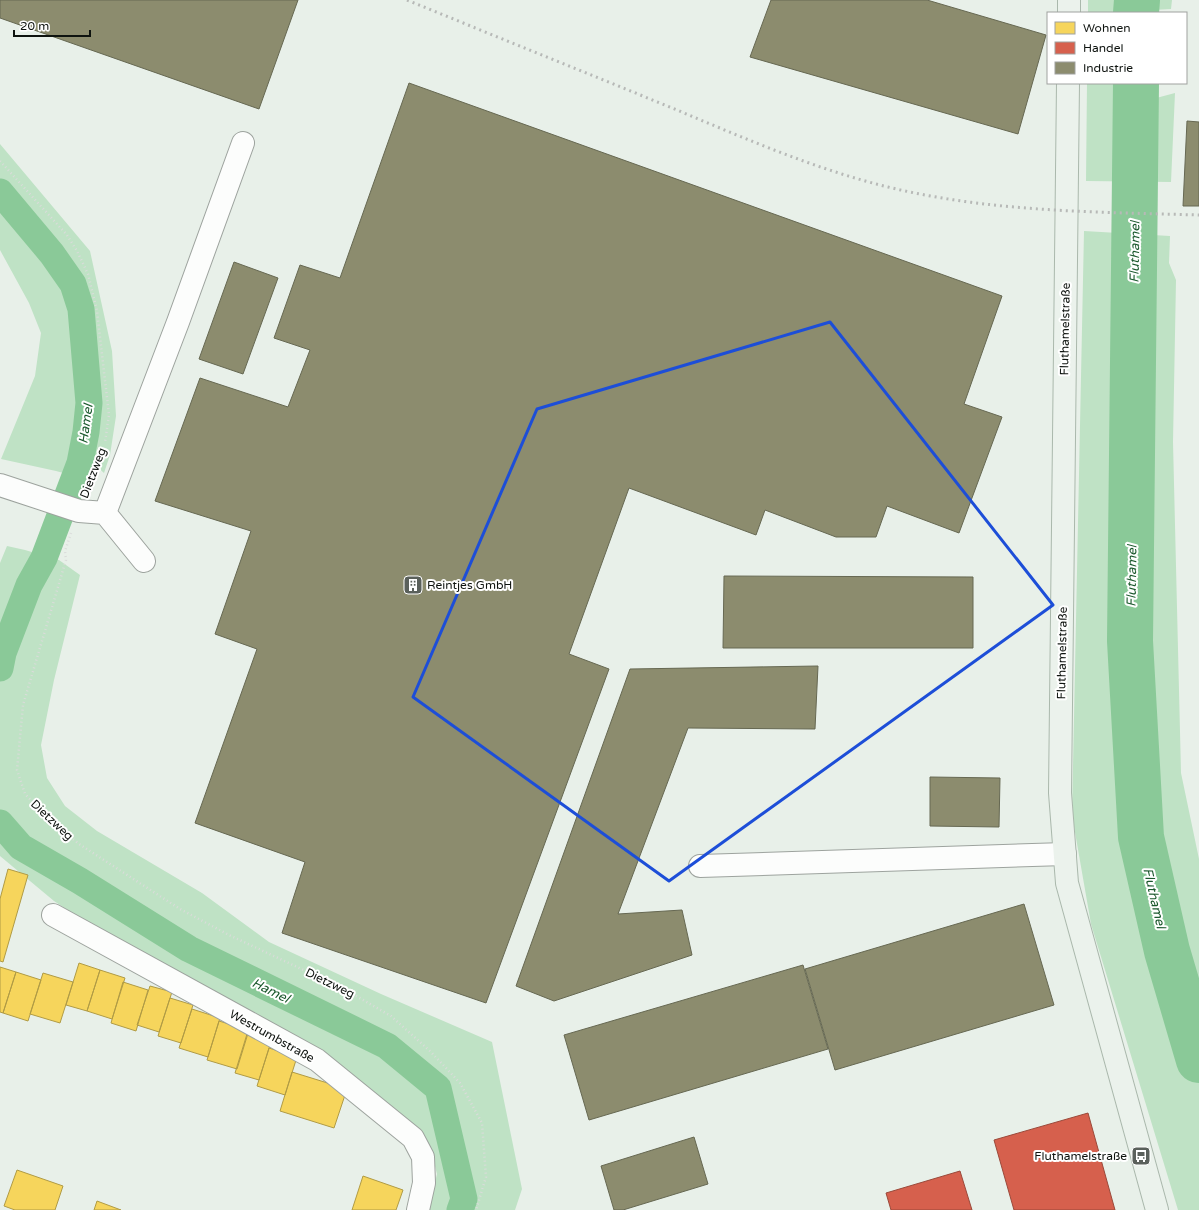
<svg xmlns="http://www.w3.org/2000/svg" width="1199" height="1210" font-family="'Varela Round',sans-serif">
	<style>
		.green { fill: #bfe2c5 }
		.homes { fill: #f6d55c; stroke: #b09b45 }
		.shops { fill: #d6604d; stroke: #9a493a }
		.industry { fill: #8c8c6e; stroke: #666852 }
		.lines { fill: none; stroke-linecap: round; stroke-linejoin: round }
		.canal { stroke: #8ac998; stroke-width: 27 }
		.river { stroke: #8ac998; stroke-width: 46 }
		.minor-casing { stroke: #9da39e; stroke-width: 24 }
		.major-casing { stroke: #aab8ac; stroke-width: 24 }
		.path { stroke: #dadcda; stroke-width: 2.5; stroke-dasharray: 1 3; stroke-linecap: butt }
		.minor { stroke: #fcfdfc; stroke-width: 22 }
		.major { stroke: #ebf2ec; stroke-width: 22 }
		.rail { stroke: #b7b9b7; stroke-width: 3; stroke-dasharray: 2 4; stroke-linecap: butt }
		.marked { fill: none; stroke: #1d4ed8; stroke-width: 3; stroke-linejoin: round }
		.labels { text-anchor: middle; stroke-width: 4; stroke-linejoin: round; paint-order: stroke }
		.street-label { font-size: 12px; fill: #0e130f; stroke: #fff }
		.poi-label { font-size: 12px; fill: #0e130f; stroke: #fff; text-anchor: start }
		.water-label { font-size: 13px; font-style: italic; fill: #1a582c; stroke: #fff }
	</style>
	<rect width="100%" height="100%" fill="#e8f0e9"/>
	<path class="green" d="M1088,0h84l-1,9 -18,1v3h-65z
		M1087,83h57l1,18 30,-8 -4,89 -85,-1z
		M0,144l90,107 22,100 4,65 -6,39 -6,18 -9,-8 -9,7 -19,2 -11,-3 -55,-12 34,-83 6,-43 -12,-30 -29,-53z
		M1084,231l86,5 -1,27 7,17 -3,162 8,331 18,86v351h-21l-87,-286 -19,-109z
		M7,546l18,4 34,10 21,15 -26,105 -13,65 6,33 18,28 32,25 105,62 67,49 112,52 111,48 30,147 -7,21h-87l9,-36 -7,-27 -16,-22 -292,-179 -68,-45 -54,-45v-293z"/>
	<path class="homes" d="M8,869l20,6 -25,87 -3,-1v-62z
		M79,963l21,7 -13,41 -21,-6z
		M0,967l16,5 -13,41 -3,-1z
		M100,970l25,8 -13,41 -25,-8z
		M16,972l25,8 -13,41 -25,-8z
		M43,973l30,9 -13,41 -30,-9z
		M123,982l25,8 -12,41 -25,-8z
		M150,986l22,6 -13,40 -22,-7z
		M170,998l23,7 -12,38 -23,-7z
		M192,1009l28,9 -12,39 -29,-9z
		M219,1021l30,9 -12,39 -30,-9z
		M247,1034l24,8 -12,38 -24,-7z
		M269,1048l28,9 -12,38 -28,-9z
		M292,1072l55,17 -13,39 -54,-17z
		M17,1170l46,16 -8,24h-40l-11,-4z
		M363,1176l40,14 -7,20h-44z
		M97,1201l24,9h-27z"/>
	<path class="shops" d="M1088,1113l27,97h-101l-20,-70z
		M960,1171l12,39h-81l-5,-17z"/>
	<path class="industry" d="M0,0h298l-39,109 -259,-91z
		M771,0h156l119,35 -28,99 -268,-77z
		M409,83l593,213 -38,108 38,13 -43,116 -72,-27 -11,31h-40l-71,-27 -9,25 -127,-47 -60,166 40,15 -123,334 -204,-70 23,-71 -110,-39 62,-174 -42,-15 36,-103 -96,-30 45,-123 88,29 22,-57 -36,-12 26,-73 40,13z
		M1187,121l12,1v84h-16z
		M234,262l44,16 -35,96 -44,-15z
		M724,576l249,1v71h-250z
		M818,666l-3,63 -127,-1 -70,186 64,-4 10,45 -138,46 -38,-15 114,-317z
		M930,777l70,1 -1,49 -69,-1z
		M1024,904l30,101 -219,65 -30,-101z
		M803,965l25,84 -239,71 -25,-85z
		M694,1137l14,47 -85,26h-9l-13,-44z"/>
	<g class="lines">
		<path class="canal" d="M0,192l52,62 21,30 8,25 8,94 -3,29 -6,31 -36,95 -15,27 -26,68 -3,15
			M0,823l21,24 59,34 109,68 198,97 51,42 26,111 -4,11"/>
		<path class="river" d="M1136,13l1,-13
			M1136,83l-6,558 11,196 26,114 32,109"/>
		<g class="minor-casing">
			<path id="minor" d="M0,485l79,26 26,2 39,48
				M105,513l73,-191 65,-179
				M700,866l365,-12
				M53,915l264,145 96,78 10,19 1,26 -6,27"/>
		</g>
		<g class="major-casing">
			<path id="major" d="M1069,13v-13
				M1068,83l-8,710 7,90 90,327"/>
		</g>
		<path class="path" d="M0,161l67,74 10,16 11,23 9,37 12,104 -4,27
			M85,489l4,-13 6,-5
			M71,533l-6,18 1,9 -43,145 -6,65 8,24 26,27 28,23 101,65 49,26 115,54 47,27 40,36 29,31 22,40 4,54 -10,33"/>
		<use href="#minor" class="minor"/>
		<use href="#major" class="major"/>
		<path class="rail" d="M407,0c90,37 180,73 270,110 69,29 138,59 211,77 102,25 207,25 311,28"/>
	</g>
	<path class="marked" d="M830,322l223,283 -384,276 -256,-184 124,-288z"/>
	<defs>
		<g id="building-square" transform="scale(1)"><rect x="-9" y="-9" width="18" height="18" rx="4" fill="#5a605b" stroke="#fff"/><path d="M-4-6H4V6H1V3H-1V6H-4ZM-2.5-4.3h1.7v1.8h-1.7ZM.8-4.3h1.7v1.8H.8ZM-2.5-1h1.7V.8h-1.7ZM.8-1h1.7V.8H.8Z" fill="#fff"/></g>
		<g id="bus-square" transform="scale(1)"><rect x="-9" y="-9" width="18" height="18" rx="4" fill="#5a605b" stroke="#fff"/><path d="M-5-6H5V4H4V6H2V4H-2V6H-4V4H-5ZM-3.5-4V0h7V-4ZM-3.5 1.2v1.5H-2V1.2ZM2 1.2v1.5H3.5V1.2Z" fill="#fff"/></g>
	</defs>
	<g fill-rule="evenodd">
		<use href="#building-square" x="413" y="585"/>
		<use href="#bus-square" x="1141" y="1156"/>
	</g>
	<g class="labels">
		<g class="street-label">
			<text transform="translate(1065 329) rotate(-89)" y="4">Fluthamelstraße</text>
			<text transform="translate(93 473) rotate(-69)" y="4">Dietzweg</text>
			<text transform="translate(1062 653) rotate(-89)" y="4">Fluthamelstraße</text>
			<text transform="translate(52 820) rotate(43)" y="4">Dietzweg</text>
			<text transform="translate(330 983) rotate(26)" y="4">Dietzweg</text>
			<text transform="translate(272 1036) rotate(29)" y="4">Westrumbstraße</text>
		</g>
		<g class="poi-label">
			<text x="427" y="589">Reintjes GmbH</text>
			<text x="1127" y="1160" text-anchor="end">Fluthamelstraße</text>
		</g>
		<g class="water-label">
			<text transform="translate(1134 252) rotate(-89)" y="5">Fluthamel</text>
			<text transform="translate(85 424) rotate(-82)" y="5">Hamel</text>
			<text transform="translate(1131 576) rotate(-89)" y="5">Fluthamel</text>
			<text transform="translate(1155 898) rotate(77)" y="5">Fluthamel</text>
			<text transform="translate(271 990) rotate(26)" y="5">Hamel</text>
		</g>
	</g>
	<rect x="1047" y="12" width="140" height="72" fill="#ffffff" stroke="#9fa19f"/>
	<rect x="1055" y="22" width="20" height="12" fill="#f6d55c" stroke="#9fa19f"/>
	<text x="1083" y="32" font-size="12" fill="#0e130f">Wohnen</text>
	<rect x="1055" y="42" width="20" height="12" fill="#d6604d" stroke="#9fa19f"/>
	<text x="1083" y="52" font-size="12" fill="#0e130f">Handel</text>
	<rect x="1055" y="62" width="20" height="12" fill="#8c8c6e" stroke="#9fa19f"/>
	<text x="1083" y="72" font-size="12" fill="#0e130f">Industrie</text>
	<path d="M14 30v6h76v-6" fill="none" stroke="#0e130f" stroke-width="2"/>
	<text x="20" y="30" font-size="12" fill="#0e130f" stroke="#ffffff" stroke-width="3" paint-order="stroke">20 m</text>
</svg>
